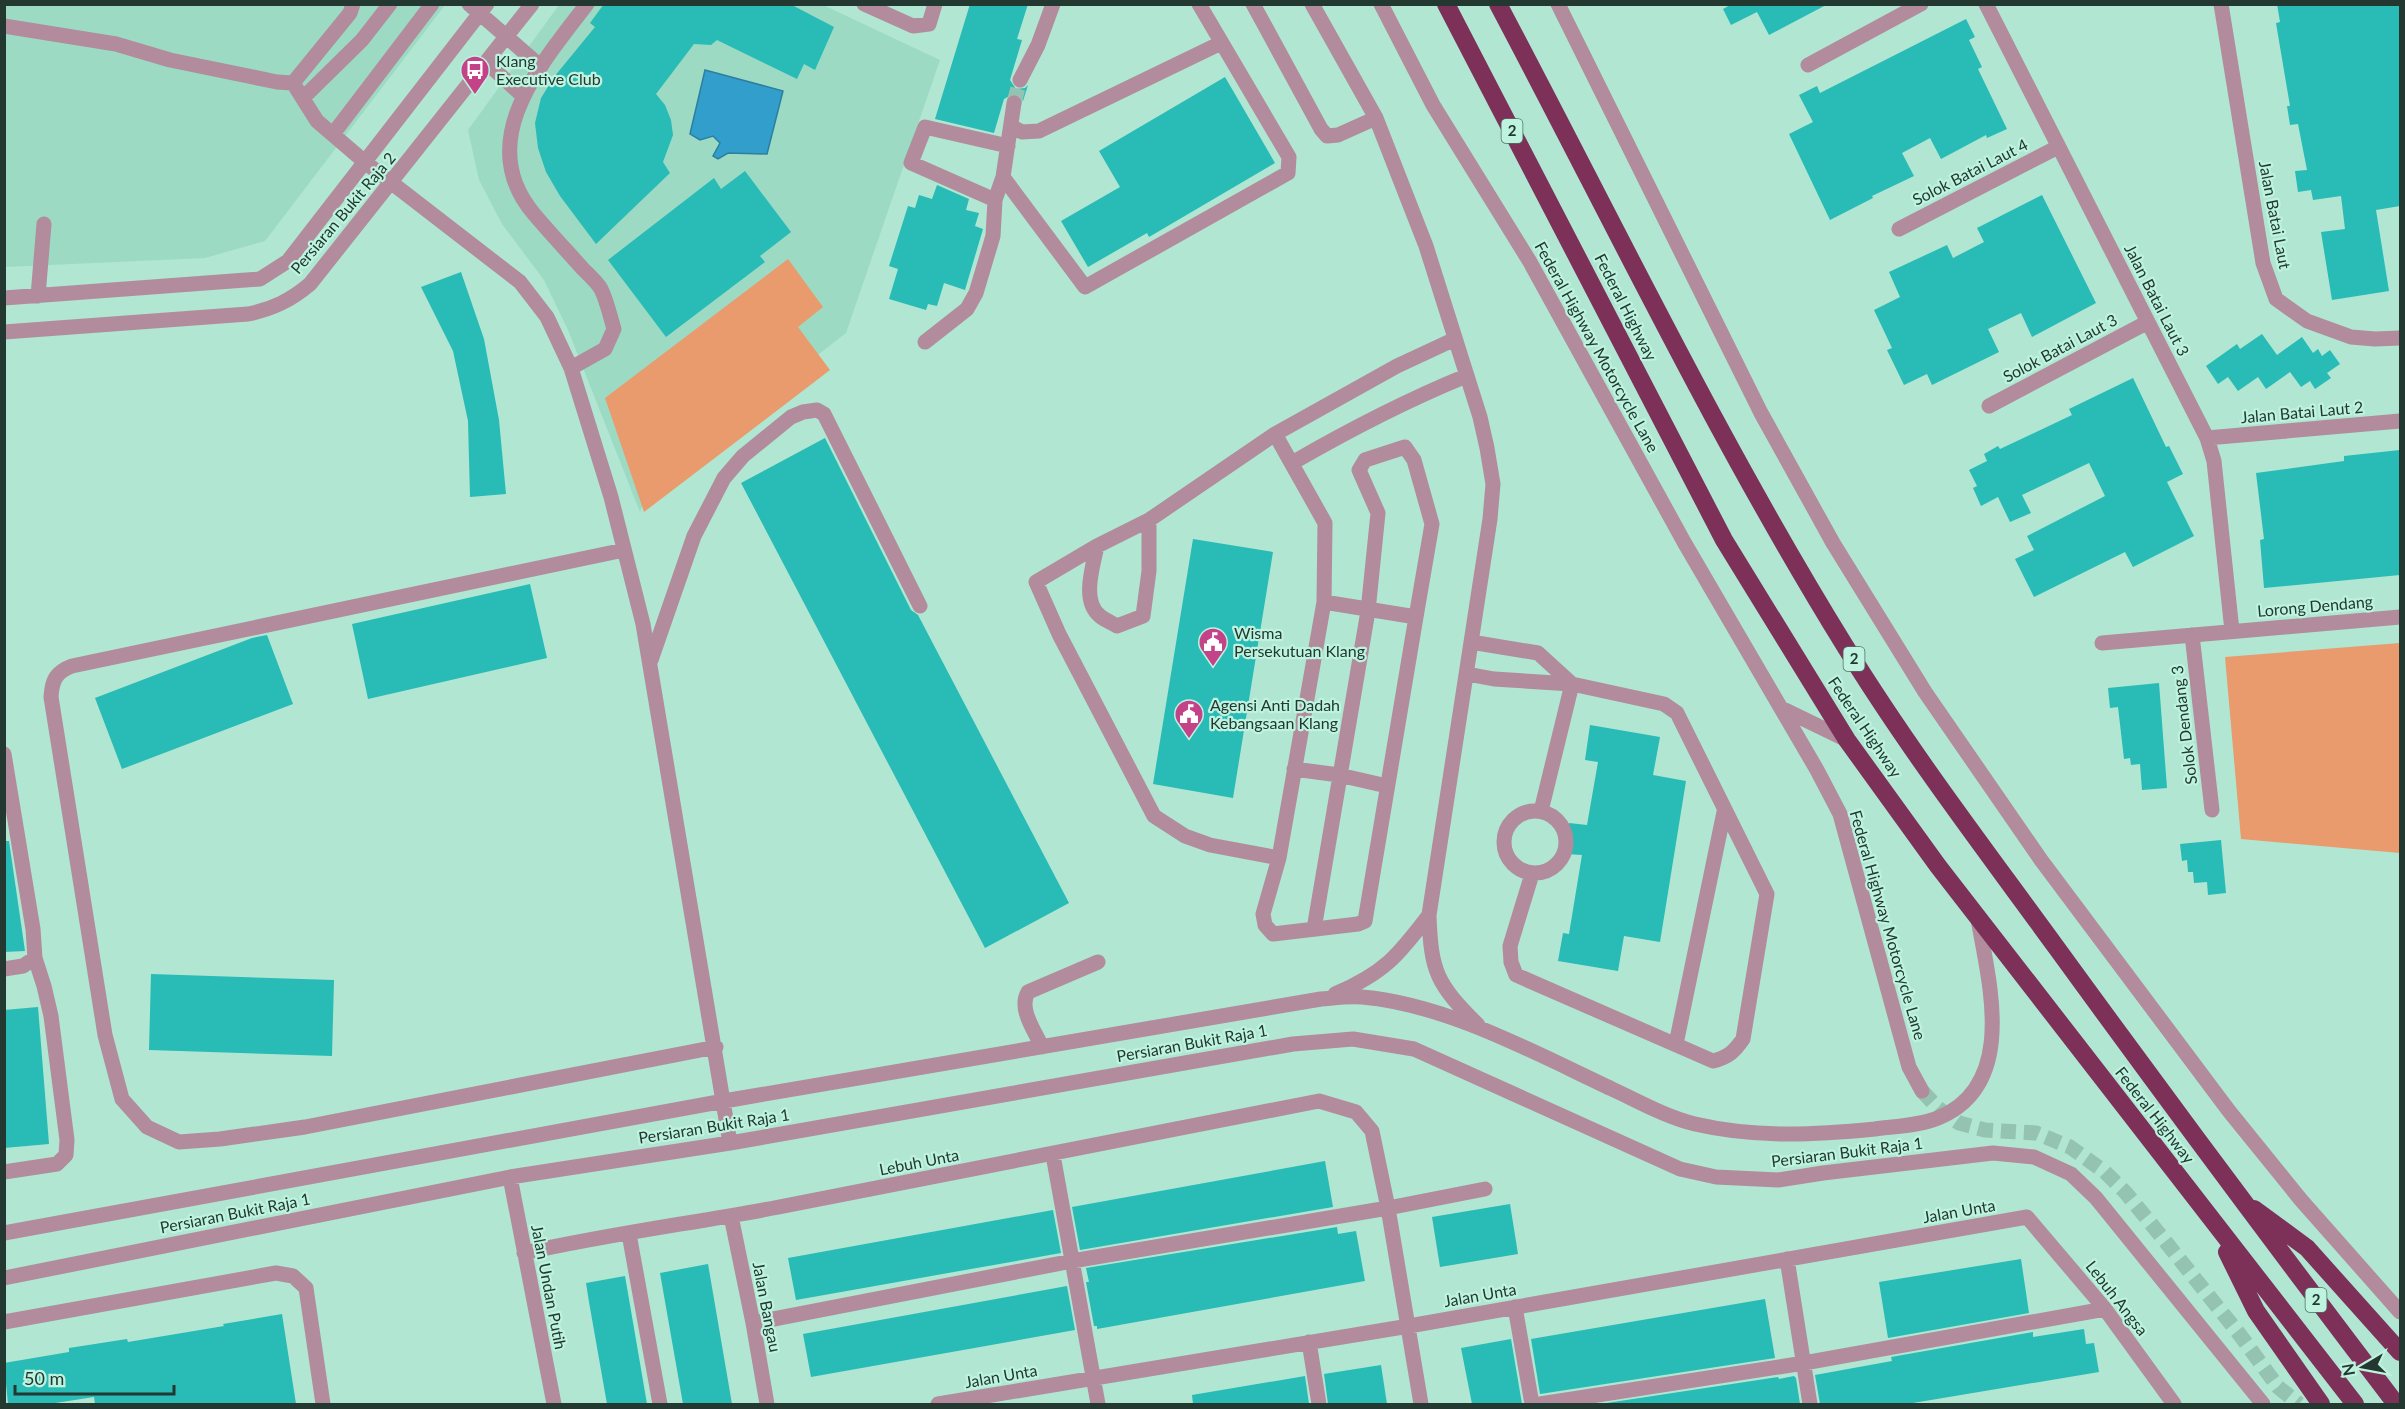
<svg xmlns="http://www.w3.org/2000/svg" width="2405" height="1409" font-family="Lato,sans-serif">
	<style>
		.built { fill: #9cdac4 }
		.green { fill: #e99b6e }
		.water { fill: #329ecc; stroke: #2d7f9e; stroke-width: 1.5 }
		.building { fill: #29bbb6 }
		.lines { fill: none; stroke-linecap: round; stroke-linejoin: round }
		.minor-tunnel { stroke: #94c3b2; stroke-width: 15; stroke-dasharray: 15 8; stroke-linecap: butt }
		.minor { stroke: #b28b9c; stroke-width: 15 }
		.highway { stroke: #7d3058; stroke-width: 18 }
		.labels { text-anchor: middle; stroke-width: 4.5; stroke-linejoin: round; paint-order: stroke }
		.shield { fill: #bdf3df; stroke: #507065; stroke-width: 1.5 }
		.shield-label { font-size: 15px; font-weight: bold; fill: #223831 }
		.poi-label { font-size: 16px; fill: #223831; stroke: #bdf3df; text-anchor: start }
		.street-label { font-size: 16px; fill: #223831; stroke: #bdf3df }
	</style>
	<rect width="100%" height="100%" fill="#b0e6d2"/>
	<path class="built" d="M4,5h441l-180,236 -60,17 -200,9z
		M559,5h264l117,55 -94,273 -195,151 -11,28 -72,-182 -24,-50 -42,-56 -23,-44 -11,-50z"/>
	<path class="green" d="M788,259l35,48 -25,20 32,43 -186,142 -39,-114z
		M2400,643v210l-159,-14 -16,-182z"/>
	<path class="water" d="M705,70l78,21 -16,63 -39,-1 -10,6 -5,-3 7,-13 -7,-7 -13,4 -10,-6z"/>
	<path class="building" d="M604,4h186l44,23 -19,43 -11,-6 -7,15 -80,-39 -6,5 -17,-1 -38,50 9,11 6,15 2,15 -10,27 7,11 -74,71 -36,-48 -14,-24 -8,-24 -3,-25 6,-25 13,-21 41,-50 -5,-4z
		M970,4h58l-11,35 5,1 -12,40 6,9 9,-1 3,-3 -5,16 -3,-5 -5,-3 -11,6 -10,34 -59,-14z
		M1732,4h96l-59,31 -12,-23 -26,13 -8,-16z
		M2277,4h123v202l-24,4 13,81 -57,9 -11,-68 24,-3 -4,-33 -28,4 -2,-10 -13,2 -3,-21 12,-1 -9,-46 -8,1 -3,-19h3l-14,-83 4,-1z
		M1966,19l9,18 -6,3 13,27 -4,2 29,60 -20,9 -1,-3 -45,24 -11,-21 -28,15 12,23 -42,20 1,2 -43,22 -41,-86 24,-12 -14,-27 18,-9 3,7z
		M1225,77l50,86 -126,74 -2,-4 -59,34 -27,-46 59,-34 -21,-36z
		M745,171l46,61 -31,24 5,6 -99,75 -58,-77 106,-82 7,11z
		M937,185l32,14 -3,11 13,3 -4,13 8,3 -18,61 -21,-7 -7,23 -9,-2 -2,6 -37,-11 9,-30 -9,-3 19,-60 7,2 4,-13 13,4z
		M2042,195l54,108 -64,34 -11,-24 -33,16 11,23 -67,33 -5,-11 -23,11 -17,-35 5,-2 -18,-38 26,-13 -11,-25 58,-27 6,13 31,-16 -7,-14z
		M461,272l23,67 15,81 7,74 -36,3 -2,-76 -15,-70 -32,-64z
		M2262,334l15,21 25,-18 11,16 5,-4 4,7 8,-6 10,14 -13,9 4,5 -16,11 -5,-8 -9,6 -11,-15 -24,17 -8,-12 -20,14 -10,-14 -10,7 -12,-18 31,-22 3,5z
		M2133,378l33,69 3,-1 14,28 -16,8 27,54 -61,31 -8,-15 -91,45 -19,-38 19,-9 -7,-14 78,-40 -16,-33 -67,32 9,18 -21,9 -12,-25 -17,9 -8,-18 4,-2 -8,-16 18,-9 -3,-7 14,-8 2,3 72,-34 -3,-6z
		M825,438l86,172 7,5 151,288 -84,45 -244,-465z
		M2400,450v125l-136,13 -4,-48 4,-1 -8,-66 88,-12v-5z
		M1193,539l80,13 -40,246 -80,-14z
		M530,584l17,74 -179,41 -16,-75z
		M267,635l26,69 -171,65 -27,-71 157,-60z
		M2159,683l8,105 -25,2 -2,-26 -9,1 -1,-7 -6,1 -6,-52 -8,1 -2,-20z
		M1590,725l70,12 -7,38 33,6 -26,161 -36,-6 -6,35 -60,-10 5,-28 6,1 13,-79 -16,-1 3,-31 18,2 11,-63 -13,-2z
		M2221,840l5,53 -18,2 -1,-13 -13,1 -1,-11h-5l-1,-12 -5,1 -2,-17z
		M4,841h5l16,110 -21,1z
		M151,974l183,6 -2,76 -183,-6z
		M38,1007l11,137 -45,4v-138z
		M1325,1161l8,46 -253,43 -8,-43z
		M1510,1204l8,50 -78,13 -8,-50z
		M1053,1210l8,43 -265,47 -8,-42z
		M1337,1227l1,7 18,-3 9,50 -268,48v-3h-3l-8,-44h3l-3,-14z
		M2021,1259l8,54 -141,25 -9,-56z
		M708,1264l24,140h-49l-23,-131z
		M625,1276l10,58 12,70h-40l-18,-102 -3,-19z
		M1067,1286l8,44 -264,47 -8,-43z
		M1765,1299l10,59 -235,36 -9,-55z
		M282,1314l14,90h-201l-1,-7 -45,7h-41l-4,-41 65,-11v-4l58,-9 1,3 96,-16 -1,-2z
		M2084,1329l2,15 8,-1 5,29 -192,32h-87l-5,-29 77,-14 -1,-4 142,-25v5z
		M1511,1339l11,65h-50l-11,-56z
		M1381,1365l6,39h-59l-4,-30z
		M1305,1376l4,28h-116l-1,-9z
		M1794,1376l2,2 4,26h-200l178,-27 1,2z"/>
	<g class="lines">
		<path class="minor-tunnel" d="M1014,103l6,-23
			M1922,1091l16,17 21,15 26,7 51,3 34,14 35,25 21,21 35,43 79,99 38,52 21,17"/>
		<path class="minor" d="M469,4l71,62
			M864,4l49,22 16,-2 6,-20
			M1253,4l68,125 6,7 11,-1 38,-17
			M1312,4l64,114 50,128 54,171 7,31 6,36 -3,35 -61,396c2,58 8,69 49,110
			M1381,4l52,101 97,157 154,280 133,228 23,44 69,253 13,24
			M1558,4l203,409 72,130 92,149 116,168 188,251 72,89 99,112
			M1986,4l221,434 7,23 18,170
			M2221,4l42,259 13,36 31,22 44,16 24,2 25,-1
			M4,26l112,18 54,16 107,22 16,1 24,38 49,42 154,119 27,35 24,51 40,129 32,127 87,519
			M487,63l36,33
			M1808,65l113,-61
			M1020,80l18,-35 15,-41
			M293,83l57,-70 3,-9
			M303,98l59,-58 28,-36
			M1011,126l11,6 17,-1 182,-88
			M333,134l99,-130
			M1003,177l82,110 203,-114 1,-16 -90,-153
			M995,200l-84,-37 14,-36 83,19
			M1899,229l159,-82
			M38,296l6,-72
			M4,298l256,-19 28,-18 199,-257
			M4,332l244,-18c25,-5 43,-14 62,-30l222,-280
			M925,342l42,-33 9,-16 17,-57 2,-36 8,-23 11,-74
			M571,368l34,-19 9,-20c-4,-13 -7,-28 -13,-40 -4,-7 -12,-14 -18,-20 -16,-18 -33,-36 -49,-55 -62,-73 8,-151 53,-210
			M1989,406l159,-84
			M1275,434l50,89 -1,79 -45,256 -16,56 2,11 8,9 85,-10 7,-3 51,-304 -92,-15
			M2207,438l193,-17
			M1292,463c57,-33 113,-62 174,-87
			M1097,546c-4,20 -16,55 3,70 5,4 12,7 17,10l26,-10 6,-45v-51
			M624,550l-552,116c-16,6 -20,14 -21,31l54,338 17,64 25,28 32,15 41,-3 85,-12 411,-80
			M2192,635l20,175
			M1471,642l67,11 34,31
			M2102,643l298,-26
			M651,660l43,-124 30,-58 19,-22 48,-39 12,-5 14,-2 7,4 96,192
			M1467,674l27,5 78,5 92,20 13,9 90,181 -24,145c-9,13 -15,18 -30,22l-197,-86 -5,-13 -1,-16 22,-72
			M1781,708l66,32
			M4,754l29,175 2,29 9,28 7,30 16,124 -1,15 -9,9 -53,8
			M1294,769l45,6 48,11
			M1504 842a31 31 0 1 1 62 0a31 31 0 1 1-62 0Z
			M1541,811l31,-127
			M1279,858l-69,-13 -25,-9 -31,-20 -95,-182 -23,-52 61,-36 52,-26 126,-86 122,-68 58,-27
			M1314,929l54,-318 10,-98 -19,-43 6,-10 40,-13 9,13 18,64 -16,93
			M4,969l19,-3 12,-8
			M1335,994c49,-21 63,-38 94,-79
			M1676,1044l48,-232
			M1042,1047c-7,-16 -24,-38 -14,-55l70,-30
			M1053,1155l45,249
			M510,1177l44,227
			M731,1216l22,107 14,81
			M4,1233l720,-132 597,-102c13,-1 27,-3 41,-2 84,7 173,56 250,92 26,12 54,28 83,35 60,14 119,11 180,5 21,-3 43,-3 63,-11 80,-33 51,-135 40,-199
			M629,1234l31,170
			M524,1253c84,-19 170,-30 255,-46 180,-34 360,-69 540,-106l37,11 16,19 16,77 33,196
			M1787,1259l23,145
			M4,1278l506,-101 220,-34 563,-99 60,-5 61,10 266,120 36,8 62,3 45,-7 170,-20 41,4 37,17 25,24 167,206
			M1515,1307l17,97
			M4,1322l272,-49 17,3 13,12 17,116
			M753,1323l319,-62 316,-53 97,-19
			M1309,1342l10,62
			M938,1404l471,-78 618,-109 78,92 69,95
			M1540,1404l264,-41 301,-54"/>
		<path class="highway" d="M1446,4l278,536 123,200 91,126 417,538
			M1498,4c114,215 219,435 347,642 64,104 139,202 211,301 112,154 225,306 340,457
			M2254,1209l53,39 93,104
			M2227,1252l29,59 65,93"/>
	</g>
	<defs>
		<g id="bus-pin" transform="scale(1.5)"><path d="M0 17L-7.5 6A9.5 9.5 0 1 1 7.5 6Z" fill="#c44288" stroke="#bdf3df"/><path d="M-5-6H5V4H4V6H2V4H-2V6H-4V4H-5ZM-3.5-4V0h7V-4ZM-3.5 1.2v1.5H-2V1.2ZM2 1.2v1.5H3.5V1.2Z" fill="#fff"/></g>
		<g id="civic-pin" transform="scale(1.5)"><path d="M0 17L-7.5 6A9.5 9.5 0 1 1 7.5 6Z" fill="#c44288" stroke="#bdf3df"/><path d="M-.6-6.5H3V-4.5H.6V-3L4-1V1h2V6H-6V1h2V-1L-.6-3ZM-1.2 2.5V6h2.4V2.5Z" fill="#fff"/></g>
	</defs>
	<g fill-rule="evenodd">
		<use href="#bus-pin" x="475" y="70"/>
		<use href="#civic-pin" x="1213" y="642"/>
		<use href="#civic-pin" x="1189" y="714"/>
	</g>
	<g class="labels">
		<g class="shield">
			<rect x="1501.5" y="119" width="21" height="24" rx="4.5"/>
			<rect x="1843.5" y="647" width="21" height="24" rx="4.5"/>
			<rect x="2305.5" y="1288" width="21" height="24" rx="4.5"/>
		</g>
		<g class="shield-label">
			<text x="1512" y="136">2</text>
			<text x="1854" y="664">2</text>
			<text x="2316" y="1305">2</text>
		</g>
		<g class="poi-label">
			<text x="496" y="67">Klang<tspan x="496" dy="18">Executive Club</tspan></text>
			<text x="1234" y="639">Wisma<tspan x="1234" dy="18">Persekutuan Klang</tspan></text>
			<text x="1210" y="711">Agensi Anti Dadah<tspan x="1210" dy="18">Kebangsaan Klang</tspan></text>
		</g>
		<g class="street-label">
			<text transform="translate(1970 172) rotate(-27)" y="6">Solok Batai Laut 4</text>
			<text transform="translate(343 213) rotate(-50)" y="6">Persiaran Bukit Raja 2</text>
			<text transform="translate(2275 215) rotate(79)" y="6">Jalan Batai Laut</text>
			<text transform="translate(2157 300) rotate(63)" y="6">Jalan Batai Laut 3</text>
			<text transform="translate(1626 307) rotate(63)" y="6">Federal Highway</text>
			<text transform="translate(1597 347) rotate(61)" y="6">Federal Highway Motorcycle Lane</text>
			<text transform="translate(2060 348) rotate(-28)" y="6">Solok Batai Laut 3</text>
			<text transform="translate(2302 412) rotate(-5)" y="6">Jalan Batai Laut 2</text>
			<text transform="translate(2315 606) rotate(-5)" y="6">Lorong Dendang</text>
			<text transform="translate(2184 725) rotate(-97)" y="6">Solok Dendang 3</text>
			<text transform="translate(1865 727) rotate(56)" y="6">Federal Highway</text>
			<text transform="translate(1888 925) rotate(74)" y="6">Federal Highway Motorcycle Lane</text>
			<text transform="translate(1192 1043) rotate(-10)" y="6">Persiaran Bukit Raja 1</text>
			<text transform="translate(2155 1115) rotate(52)" y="6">Federal Highway</text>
			<text transform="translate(714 1126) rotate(-9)" y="6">Persiaran Bukit Raja 1</text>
			<text transform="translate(1847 1152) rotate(-7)" y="6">Persiaran Bukit Raja 1</text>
			<text transform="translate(919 1162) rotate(-11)" y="6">Lebuh Unta</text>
			<text transform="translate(1959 1211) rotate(-10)" y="6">Jalan Unta</text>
			<text transform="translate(235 1213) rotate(-11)" y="6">Persiaran Bukit Raja 1</text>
			<text transform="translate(549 1287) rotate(79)" y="6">Jalan Undan Putih</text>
			<text transform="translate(1480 1295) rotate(-10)" y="6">Jalan Unta</text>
			<text transform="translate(2117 1298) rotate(52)" y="6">Lebuh Angsa</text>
			<text transform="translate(767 1307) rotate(79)" y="6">Jalan Bangau</text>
			<text transform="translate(1001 1376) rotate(-10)" y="6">Jalan Unta</text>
		</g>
	</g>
	<rect width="2405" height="1409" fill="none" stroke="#223831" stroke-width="12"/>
	<g transform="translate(2363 1367) rotate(260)" stroke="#bdf3df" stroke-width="4.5" paint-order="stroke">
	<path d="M0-4.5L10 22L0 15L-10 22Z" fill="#223831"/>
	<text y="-9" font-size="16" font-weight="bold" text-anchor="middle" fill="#223831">N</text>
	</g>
	<path d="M15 1385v9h159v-9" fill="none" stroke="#223831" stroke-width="3"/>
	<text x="24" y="1385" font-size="18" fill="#223831" stroke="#bdf3df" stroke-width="4.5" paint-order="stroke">50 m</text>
</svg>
